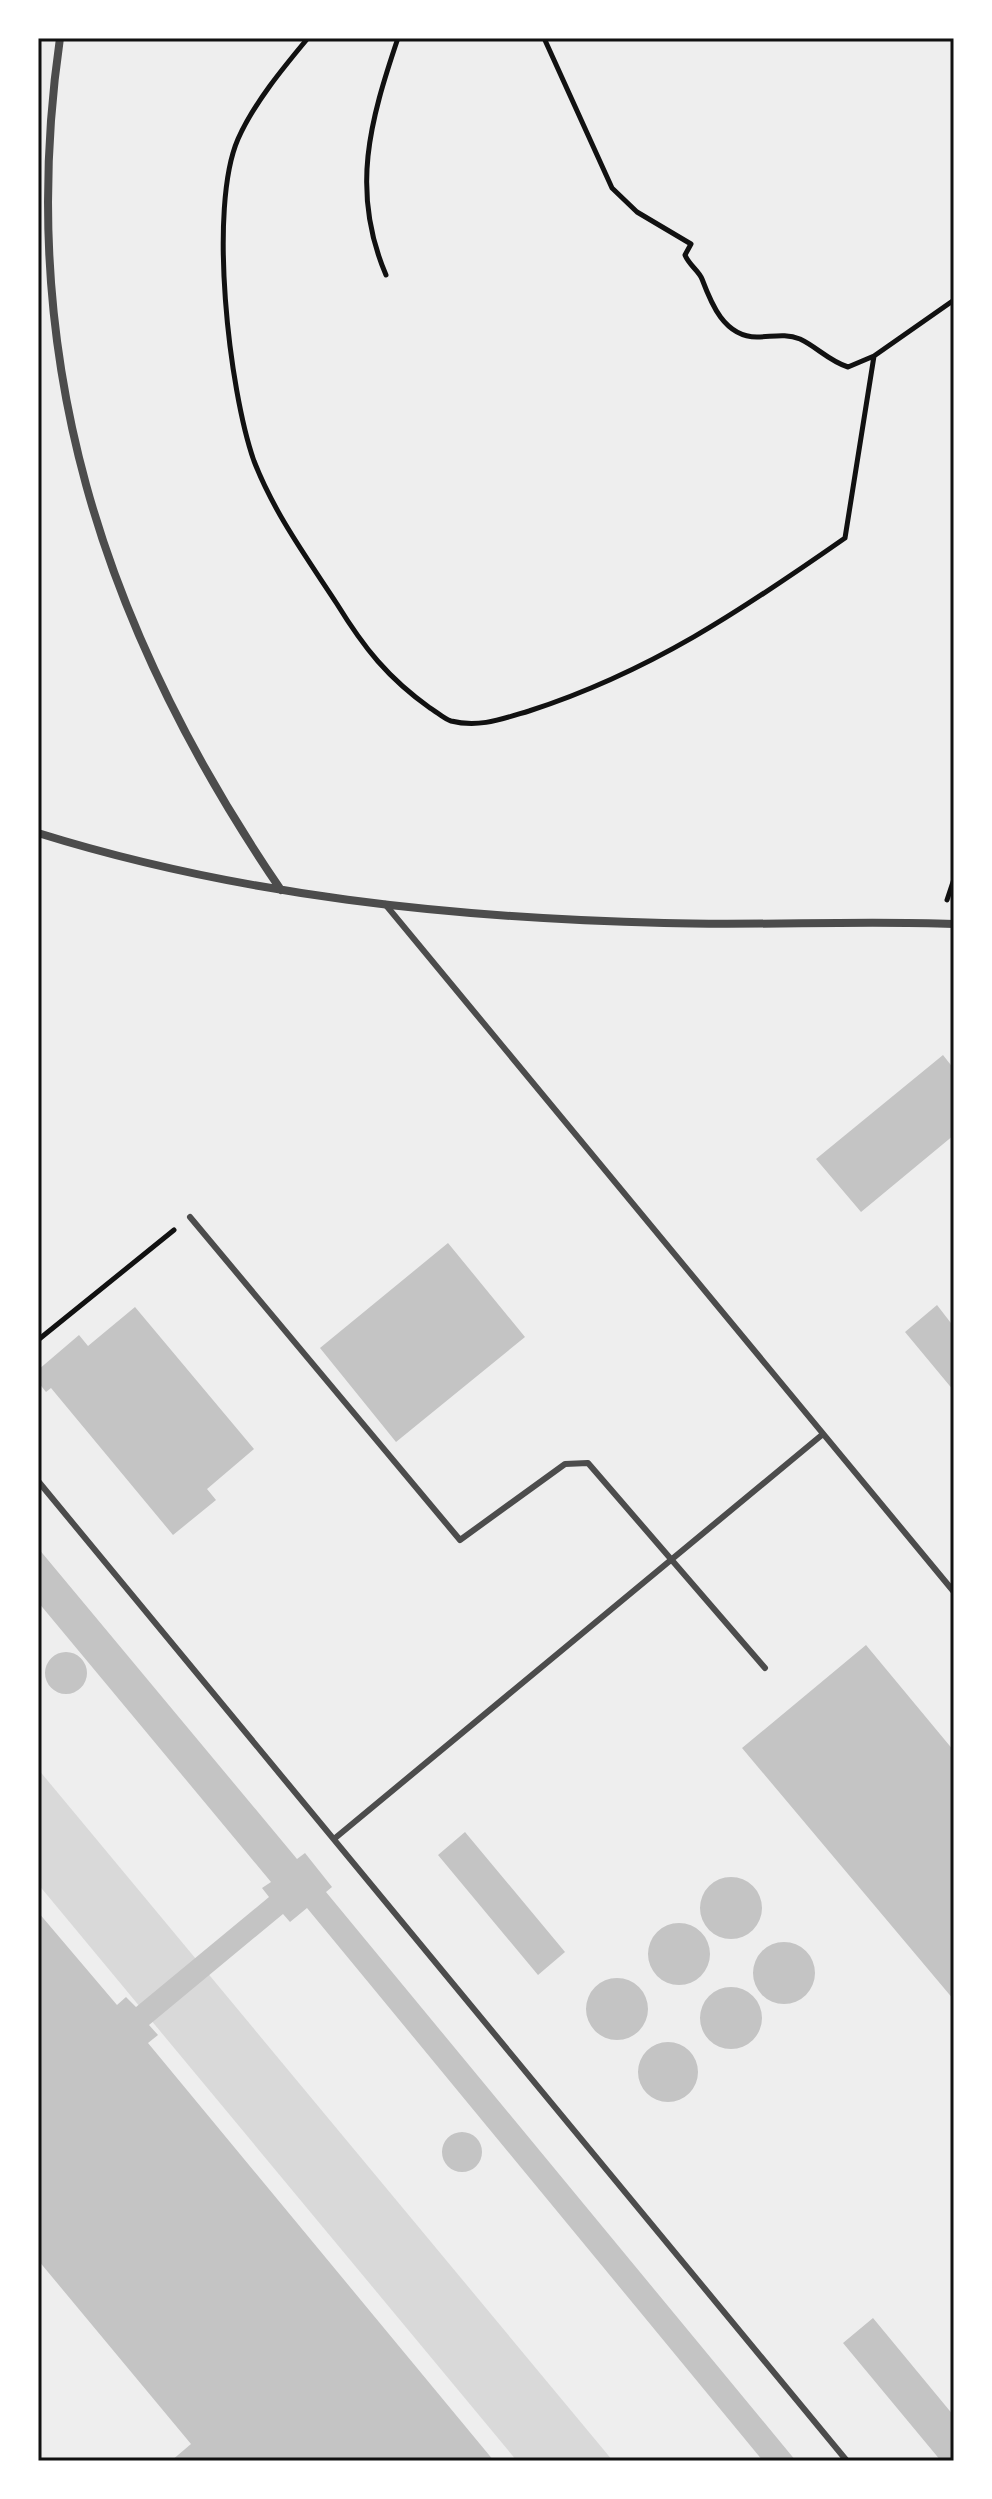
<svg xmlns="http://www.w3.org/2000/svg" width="992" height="2499" font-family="'DejaVu Sans',sans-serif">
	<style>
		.green { fill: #eee }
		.water { fill: #d9d9d9 }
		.building { fill: #c4c4c4 }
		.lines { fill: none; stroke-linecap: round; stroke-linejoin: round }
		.path { stroke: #111; stroke-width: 5 }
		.service { stroke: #4c4c4c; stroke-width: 6 }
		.minor { stroke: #4c4c4c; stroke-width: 8 }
		.neatline { fill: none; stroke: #111; stroke-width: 3 }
	</style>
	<rect width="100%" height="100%" fill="#fff"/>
	<path class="green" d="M38,38h916v2423h-916z"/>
	<path class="water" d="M38,1769l575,692h-96l-479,-577z"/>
	<path class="building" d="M943,1055l11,14v66l-93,77 -45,-53z
		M448,1243l77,94 -129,105 -76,-94z
		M937,1305l17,22v64l-49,-59z
		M135,1307l119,142 -47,40 9,11 -43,35 -122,-147 -5,4 -8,-10v-12l41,-35 9,11z
		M38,1548l259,311 8,-6 27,34 -6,5 470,569h-33l-456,-553 -17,14 -7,-8 -134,111 9,10 -10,8 346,418h-323l20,-17 -153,-184v-348l79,93 9,-8 10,10 133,-110 -7,-9 9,-6 -233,-280z
		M866,1645l88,106v249l-212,-252z
		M45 1673a21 21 0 1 1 42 0a21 21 0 1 1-42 0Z
		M465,1832l100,120 -27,23 -100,-120z
		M700 1908a31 31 0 1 1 62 0a31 31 0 1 1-62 0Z
		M648 1954a31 31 0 1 1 62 0a31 31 0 1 1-62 0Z
		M753 1973a31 31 0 1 1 62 0a31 31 0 1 1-62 0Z
		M586 2009a31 31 0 1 1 62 0a31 31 0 1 1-62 0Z
		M700 2018a31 31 0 1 1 62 0a31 31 0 1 1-62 0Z
		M638 2072a30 30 0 1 1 60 0a30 30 0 1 1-60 0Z
		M442 2152a20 20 0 1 1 40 0a20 20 0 1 1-40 0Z
		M873,2318l81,98v45h-13l-98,-118z"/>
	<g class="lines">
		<path class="path" d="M308,38c-25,30 -54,65 -70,101 -30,69 -9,251 16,322 20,52 53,97 83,143 27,44 51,74 93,104 7,4 14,11 21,13 28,7 51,-2 78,-10 121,-39 213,-101 316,-173l29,-182
			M544,38l68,150 25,24 54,32 -6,11c4,10 14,16 17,24 9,24 22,58 55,58 15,0 28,-4 43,2 17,8 29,22 48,28l26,-11 80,-56
			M386,275c-36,-84 -16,-154 12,-237
			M947,900l7,-21
			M38,1340l136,-110"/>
		<path class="service" d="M385,904l569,688
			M190,1217l270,323 105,-76 23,-1 177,205
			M38,1481l809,980
			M334,1839l489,-405"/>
		<path class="minor" d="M60,38c-46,318 42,590 221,852
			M38,833c202,63 415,85 626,90 97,3 193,-3 290,1"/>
	</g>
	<rect width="992" height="2499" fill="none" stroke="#ffffff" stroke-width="80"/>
	<rect x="40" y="40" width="912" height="2419" class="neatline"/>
</svg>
